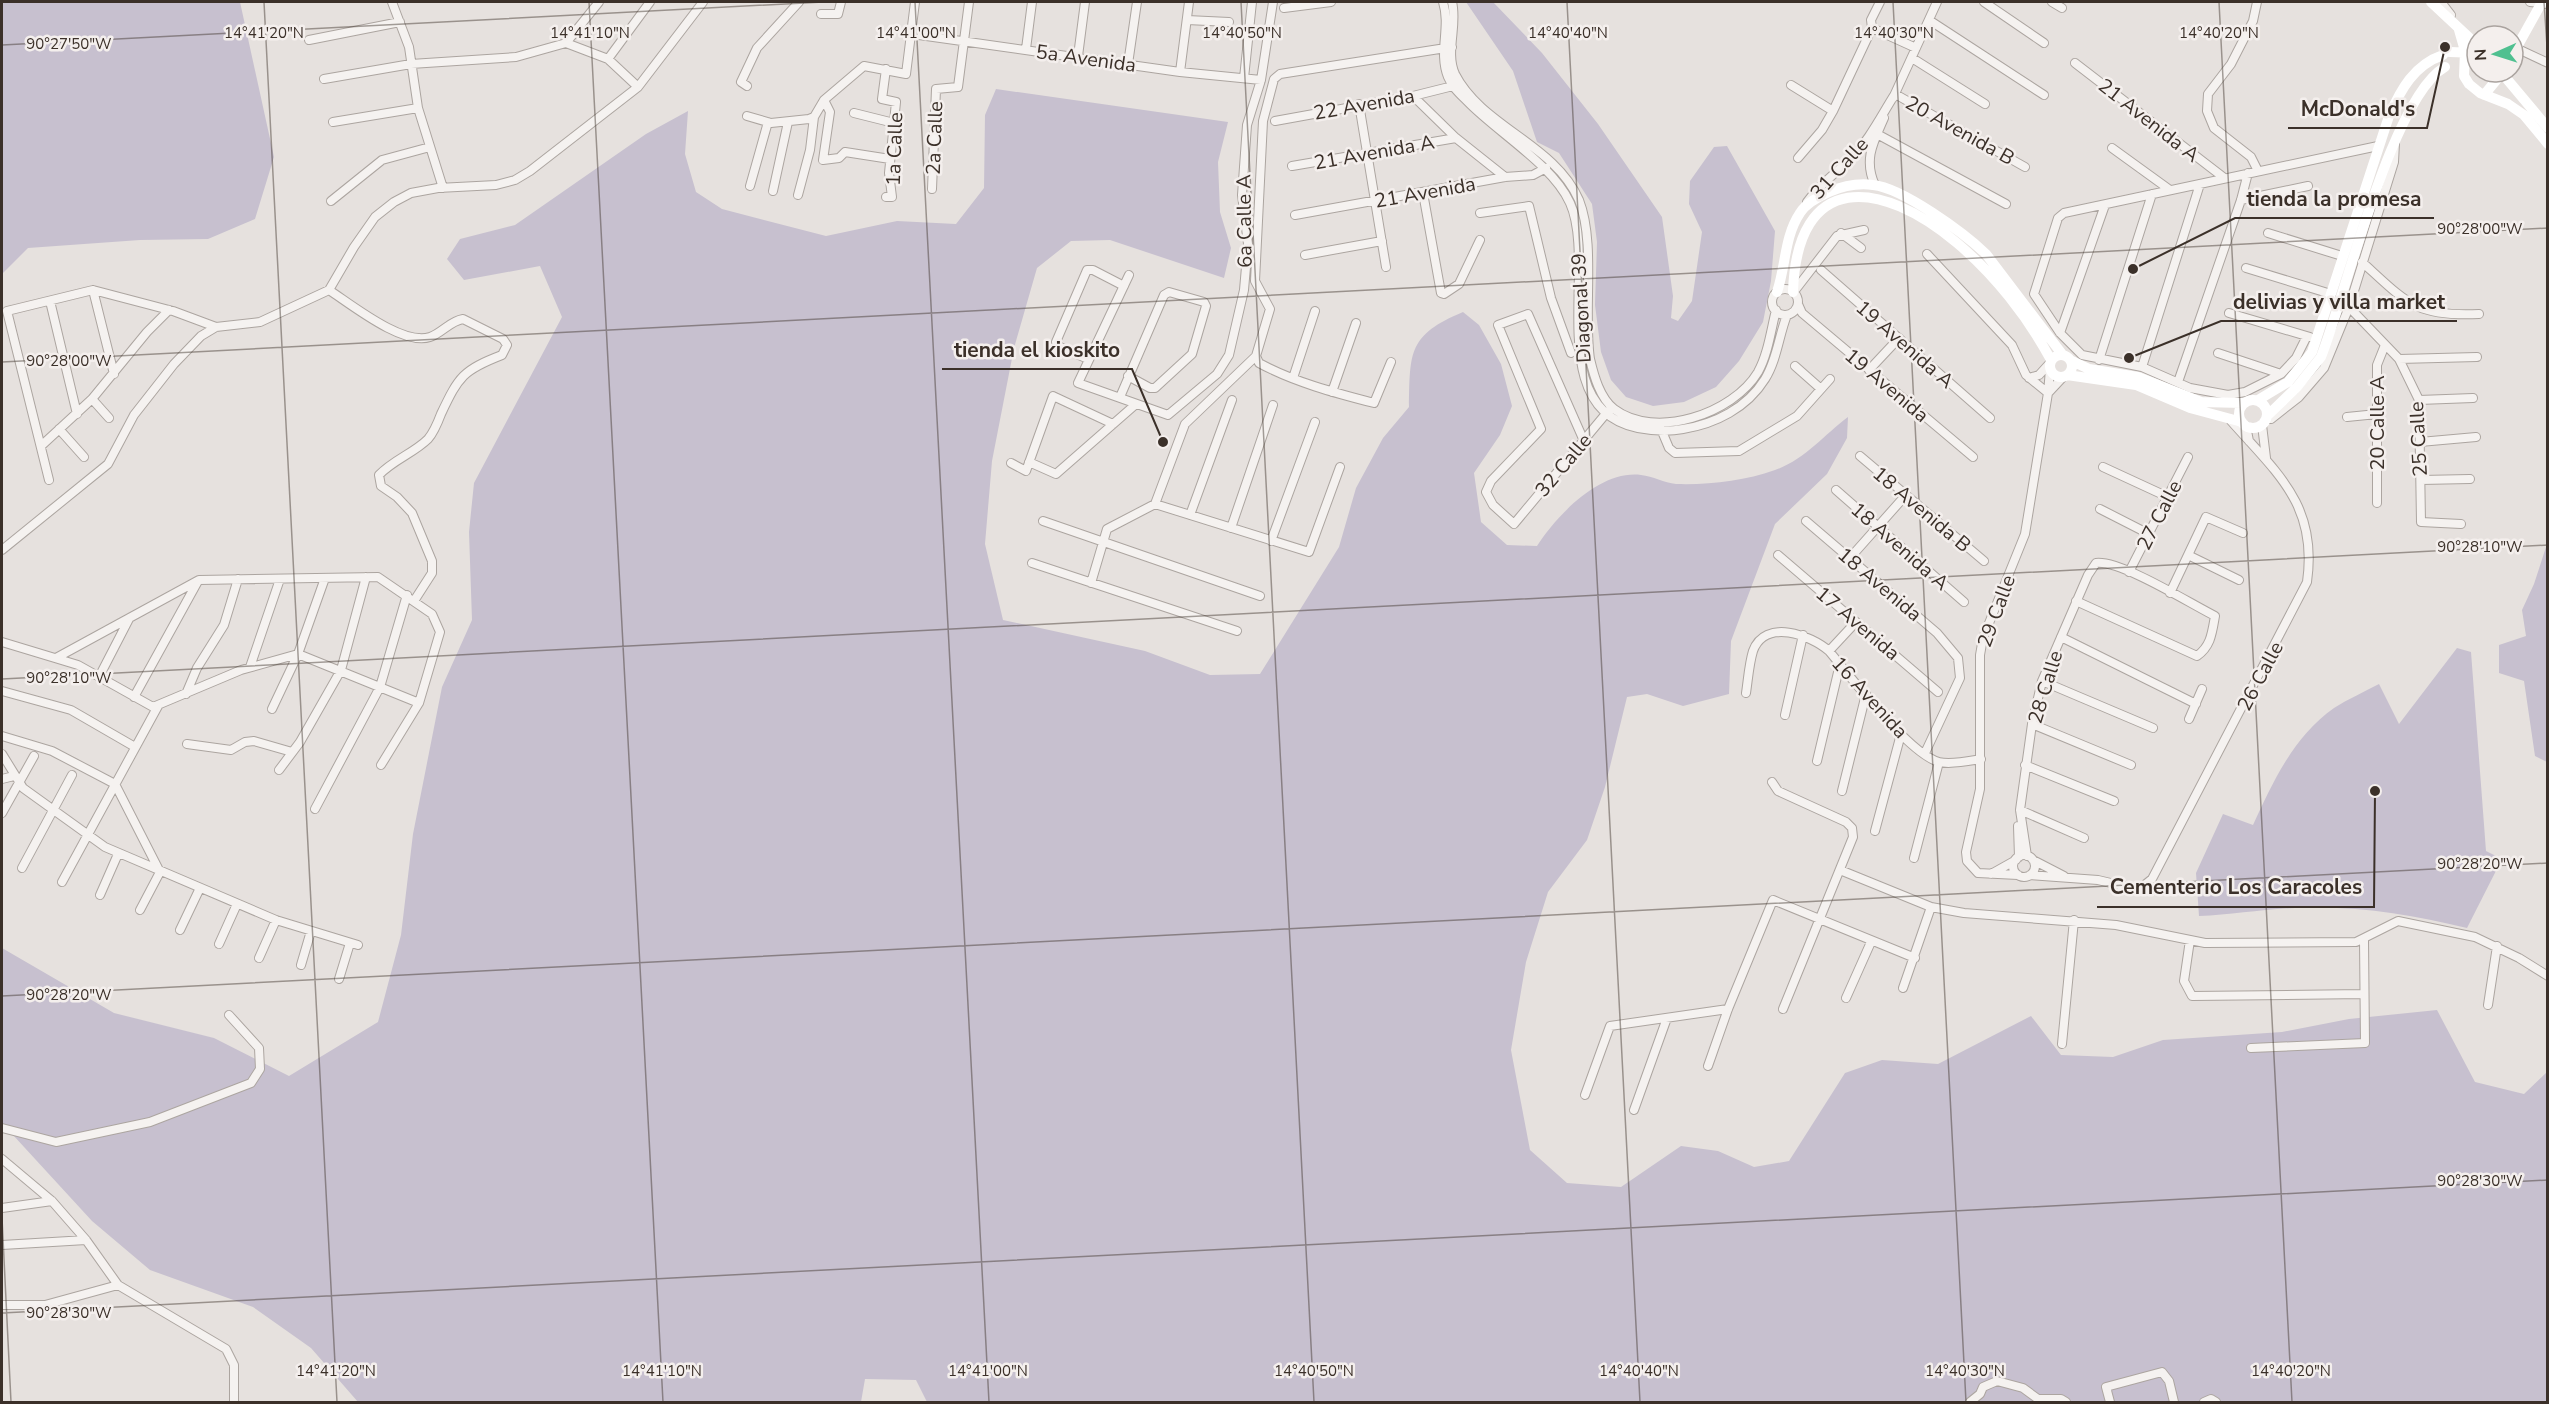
<svg xmlns="http://www.w3.org/2000/svg" width="2549" height="1404" font-family="'Nunito Sans',sans-serif">
	<style>
		.green { fill: #c7c0cf }
		.lines { fill: none; stroke-linecap: round; stroke-linejoin: round }
		.street-casing { stroke: #aca5a0; stroke-width: 10 }
		.street { stroke: #f5f2f0; stroke-width: 8 }
		.secondary { stroke: #fff; stroke-width: 10 }
		.ticks { fill: none; stroke: #3b3029; stroke-width: 1.5; stroke-opacity: 0.45 }
		.labels { text-anchor: middle; stroke-width: 5; stroke-linejoin: round; paint-order: stroke }
		.street-label { font-size: 20px; fill: #3b3029; stroke: #f4efed }
		.ticks-label { font-size: 15px; text-anchor: middle; fill: #3b3029; stroke: #f4efed; stroke-width: 5; stroke-linejoin: round; paint-order: stroke }
		.leader { fill: none; stroke: #3b3029; stroke-width: 2 }
		.callout-dot { fill: #3b3029; stroke: #f4efed; stroke-width: 2 }
		.callout-label { font-size: 21px; text-anchor: middle; font-weight: bold; fill: #3b3029; stroke: #f4efed; stroke-width: 5; stroke-linejoin: round; paint-order: stroke }
	</style>
	<rect width="100%" height="100%" fill="#e6e1de"/>
	<path class="green" d="M2,2h238l34,155 -19,62 -47,20 -68,1 -112,8 -26,26z
		M1466,2h27l49,51 56,71 64,93 11,79 -2,22 7,3 14,-20 10,-69 -13,-28 1,-23 24,-34 13,-1 48,85 -4,50 -8,41 -24,39 -23,26 -32,15 -31,4 -27,-9 -15,-17 -10,-28 -6,-47 2,-63 -5,-38 -33,-51 -22,-11 -24,-71z
		M996,89l232,33 -10,40 2,50 11,36 -7,30 -114,-38 -39,1 -34,27 -23,80 -22,113 -7,83 18,76 142,31 65,24 50,-1 79,-127 17,-59 27,-50 26,-31c1,-55 -1,-72 54,-95l16,13 22,39 11,42 -12,29 -26,38 7,49 26,23 30,1c20,-31 63,-76 104,-71 12,1 23,8 35,9 33,1 68,-3 99,-14 29,-10 49,-35 73,-53l-1,21 -20,36 -52,50 -44,117 -2,53 -46,12 -36,-12 -20,3 -22,90 -18,53 -39,52 -22,70 -15,88 19,100 37,33 54,4 60,-41 37,5 36,16 35,-6 56,-88 37,-13 56,4 93,-48 30,39 52,2 50,-17 119,-8 67,-13 88,-9 38,72 49,12 23,-22v330h-1620l-11,-22 -51,-1 -4,23h-503l-47,-54 -58,-41 -103,-37 -58,-49 -90,-98v-175l112,65 100,25 75,38 89,-54 23,-87 12,-101 29,-147 30,-67 -3,-88 5,-49 88,-166 -22,-51 -76,14 -17,-21 13,-20 55,-14 131,-91 42,-23 -3,43 11,38 26,17 104,27 71,-15 59,3 28,-36 1,-73z
		M2547,544l1,218h-1l-12,-6 -11,-75 -25,-8v-28l27,-9 -4,-26 12,-26z
		M2457,648l14,4 15,199 16,8 -35,69c-57,-14 -113,-23 -172,-20 -32,1 -64,7 -96,8l-3,-43 27,-59 30,11c20,-43 40,-88 81,-117 14,-9 30,-16 45,-24l20,40z"/>
	<g class="lines">
		<g class="street-casing">
			<path id="street" d="M392,2l17,45 9,61 25,80
				M1443,2c8,25 -5,50 5,75 4,10 12,17 20,25 29,30 85,63 102,101 28,62 -28,206 68,225 16,3 29,4 45,1 32,-5 64,-21 82,-50 12,-19 14,-44 22,-64
				M1452,2c6,23 -7,50 3,72 27,53 100,70 124,126 17,43 4,112 11,159 4,17 10,39 24,50 41,31 119,5 144,-37 10,-18 13,-42 18,-62
				M1984,2l60,41
				M2052,2l10,6
				M2257,2l-4,19 -22,43 -23,30 -1,17 7,17 37,29 7,14
				M2441,2l10,13
				M2530,2l18,2
				M1284,8l47,-6
				M821,14h17l3,-12
				M1187,20l42,2
				M1929,20l115,75
				M1872,28l44,20
				M912,34l268,38 81,8
				M309,40l91,-18
				M566,43l33,-41
				M2516,48l32,15
				M1026,49l6,-47
				M1078,56l7,-54
				M1912,58l73,46
				M608,59l42,-57
				M2075,63l148,114
				M1128,64l9,-62
				M1180,72l9,-70
				M1244,78l8,-76
				M324,79l87,-15 105,-7 50,-14 42,16 30,28
				M1791,85l42,26
				M747,86l-6,-4 16,-34 42,-46
				M1413,96l43,42 49,39
				M1893,98l44,-96
				M824,100l6,12 -7,48 16,-2 6,-6 45,7
				M1359,104l27,163
				M854,113l40,10
				M747,116l24,7 38,-4 5,-2 10,-17 40,-34 42,8 9,-72
				M1275,121l138,-25 40,-10
				M333,122l85,-14
				M1877,134l129,70
				M2112,148l58,42
				M1798,158l24,-28 11,-19 39,-83 -1,-8 9,-18
				M1292,166l164,-28
				M1875,185c-12,-26 -1,-44 9,-67
				M750,186l18,-64
				M932,189l4,-100 22,-2 11,-85
				M773,191l15,-69
				M1423,193l18,100 3,1 15,-10 21,-44
				M798,195l12,-45 4,-33
				M886,197h6l-3,-24 7,-71 -14,-3 4,-30
				M2241,200l67,-14
				M331,201l51,-41 48,-13
				M1807,202c13,-18 28,-28 43,-43 19,-18 31,-43 45,-65l130,73
				M1480,213l49,-7 22,92 20,55
				M1295,215l210,-38 28,-2 13,-7
				M1841,233l20,15
				M2268,233l74,23
				M1927,254l85,91 14,30 22,18
				M1305,255l77,-14
				M2362,262c45,41 54,55 117,52
				M2246,268l85,26
				M1821,270l169,148
				M1129,275l-51,108 90,32 49,-41 12,-19 15,-65 4,-46 -6,-49 5,-70 14,-45 12,-78
				M1796,289l41,-53 27,-6
				M1772 302a13 13 0 1 1 26 0a13 13 0 1 1-26 0Z
				M93,290l21,84
				M329,290c23,15 74,56 101,47 12,-4 20,-16 33,-18l40,20 4,6 -5,10c-39,15 -43,21 -61,59 -3,8 -7,18 -13,25 -14,14 -35,21 -49,36l2,11 16,11 15,16 20,48v12l-18,28
				M50,301l27,113
				M1798,304l4,9 171,144
				M2349,307l50,52 20,41 2,122 40,2
				M2229,313l81,24
				M2060,333l45,-128
				M2306,338l-10,20 -15,16 -36,18 -17,3 -38,-7 -48,-21 -60,-12 -22,-22 -26,-39 24,-76 6,-5 314,-67
				M2218,353l63,21
				M1256,356l3,7c35,19 76,30 115,40l17,-41
				M1088,359l-28,-12 -4,-5 31,-72h6l31,16
				M2399,359l78,-2
				M2099,360l53,-166
				M1795,366l26,23
				M2142,367l58,-183
				M1869,370l30,-32
				M1293,378l22,-67
				M2029,378l10,-3 10,-11
				M2178,382l63,-182 7,-27
				M1332,392l24,-69
				M2049,392l14,-15
				M1120,397l44,-102 5,-3 35,10 2,4 -14,48 -37,34h-5l-22,-12
				M92,399l17,19
				M2419,400l54,-2
				M2347,417l30,-3
				M2267,419h4l28,-22 25,-29 25,-61 45,-145 1,-19
				M2262,425l4,33
				M2246,426l3,15
				M59,429l25,28
				M1661,429l8,19 6,5 64,-2 58,-35 33,-37
				M1584,441l-56,-127 -30,11 43,104 -50,52 -5,11 7,13 21,19 95,-114
				M2420,442l56,-5
				M41,446l51,-47 55,-67 22,-22
				M1860,456l124,105
				M1029,462l27,12 80,-70
				M1011,463l15,8 27,-75 60,28
				M2103,467l65,30
				M49,480l-42,-169 86,-21 80,21 43,16
				M2421,480l49,-1
				M1836,490l128,112
				M2377,503v-138l8,-20
				M1155,504l154,48 31,-85
				M2100,509l49,25
				M1190,515l42,-115
				M1043,521l217,75
				M1806,521l131,112 21,25 2,20 -35,75
				M1231,528l42,-123
				M1271,541l44,-119
				M2,550l106,-86 26,-49 40,-51 27,-28 15,-9 44,-5 69,-32 25,-43 21,-30 19,-15 17,-9 27,-5 58,-3 19,-5 15,-9 108,-84 65,-85
				M1778,555l160,137
				M2188,555l51,25
				M1849,559l56,-63
				M1032,563l205,68
				M2129,572l59,-115
				M1091,583l16,-54 48,-25 30,-80 71,-68 14,-47 -15,-28 8,-160 11,-42 6,-5 172,-27
				M2170,593l36,-76 37,16
				M2061,637l135,67
				M2,642l76,23 75,42 88,-37 57,-16 121,49
				M1829,651l27,-29
				M56,658l143,-78 179,-3 54,37 8,18 -21,71 -38,62
				M250,667l30,-88
				M99,677l30,-58
				M2042,681l111,47
				M2,691l69,19 64,37
				M1746,693c2,-13 3,-29 7,-42 12,-33 58,-16 76,0 22,26 80,103 110,111 12,3 30,-1 42,-3
				M186,694l11,-26 27,-43 14,-46
				M134,697l64,-116
				M272,709l26,-55 27,-76
				M1785,715l18,-80
				M2189,719l13,-30
				M2032,724l99,41
				M2,736l50,15 63,33 45,88 -20,38
				M187,744l44,6 14,-8 9,-1 38,11
				M2,754l21,34 82,59 171,73 82,25
				M1817,761l23,-97
				M2025,765l89,36
				M279,770l21,-28 41,-72 25,-93
				M2,779l12,-3
				M1772,782l6,9 68,31 6,6 1,9 -70,172
				M1842,791l24,-97
				M315,809l65,-122 27,-92
				M2020,810l64,28
				M2,813l32,-57
				M2018,826l1,31
				M1875,831l26,-97
				M2013 866a11 11 0 1 1 22 0a11 11 0 1 1-22 0Z
				M2027,856l-7,-46 12,-86 10,-43 46,-106 8,-12c25,-3 93,40 119,53 -3,17 -4,30 -18,40l-121,-55
				M1914,858l25,-96
				M2033,860l31,16
				M22,868l50,-93
				M1840,870l91,37 33,6 152,12 89,18 151,-1 42,-21 77,16 44,21 29,18
				M1991,874l25,-14
				M2018,875l-40,-2 -11,-12 -1,-9 14,-63v-134l3,-17 42,-104 23,-141 2,-24
				M2030,875l68,5 34,8 10,-1 10,-8 155,-297c11,-76 -29,-108 -76,-161
				M62,882l96,-176
				M100,895l18,-41
				M180,930l20,-42
				M2190,940l-6,41 8,15 172,-2
				M219,944l18,-40
				M259,958l17,-38
				M301,965l10,-34
				M339,979l11,-36
				M1903,988l28,-81
				M1846,998l25,-56
				M2488,1005l9,-59
				M2062,1044l12,-124
				M2251,1048l114,-5 -1,-103
				M1708,1066l20,-57 45,-109 142,58
				M1585,1095l25,-69 118,-17
				M1634,1110l33,-92
				M2,1128l54,14 94,-20 101,-39 9,-14 -1,-21 -30,-33
				M2,1159l50,42 34,39 32,45 108,64 8,16v37
				M2,1208l50,-7
				M2,1245l84,-5
				M2,1305h43l73,-20
				M1970,1402l10,-8 3,-7 14,-6 26,7 15,11h23l5,3
				M2110,1402l-4,-15 56,-15 7,9 5,21
				M2204,1402l7,-3 5,3"/>
		</g>
		<use href="#street" class="street"/>
		<path class="secondary" d="M2431,2l46,43
			M2459,30l6,21 -1,25 5,8 11,9 28,11 16,11 24,29
			M2450,52l27,1
			M2513,54l29,-52
			M2501,72l47,56
			M2484,95l19,-23
			M1777,292c9,-26 7,-55 23,-79 6,-10 18,-16 29,-21 14,-6 29,-9 44,-7 30,3 91,48 113,69l76,100
			M1793,292c4,-122 88,-113 164,-49 37,31 71,74 94,117
			M2050 366a11 11 0 1 1 22 0a11 11 0 1 1-22 0Z
			M2070,360l19,9 49,8 63,25 42,1
			M2067,375l69,10 54,23 52,14
			M2239 414a14 14 0 1 1 28 0a14 14 0 1 1-28 0Z
			M2258,400l30,-18 24,-30 77,-236c12,-27 25,-51 54,-61
			M2267,416l30,-29 24,-30c25,-63 71,-260 124,-290"/>
	</g>
	<path class="ticks" d="M264,2l73,1400M589,2l74,1400M915,2l74,1400M1241,2l73,1400M1567,2l73,1400M1893,2l73,1400M2219,2l73,1400M2544,2l4,59M2,45l821,-43M2,362l2546,-134M2,679l2546,-134M2,996l2546,-133M2,1218l9,184M2,1313l2546,-133"/>
	<g class="labels">
		<g class="street-label">
			<text transform="translate(1086 58) rotate(8)" y="7">5a Avenida</text>
			<text transform="translate(1364 104) rotate(-10)" y="7">22 Avenida</text>
			<text transform="translate(2149 120) rotate(38)" y="7">21 Avenida A</text>
			<text transform="translate(1960 130) rotate(29)" y="7">20 Avenida B</text>
			<text transform="translate(934 138) rotate(-88)" y="7">2a Calle</text>
			<text transform="translate(894 149) rotate(-88)" y="7">1a Calle</text>
			<text transform="translate(1374 152) rotate(-10)" y="7">21 Avenida A</text>
			<text transform="translate(1839 168) rotate(-48)" y="7">31 Calle</text>
			<text transform="translate(1425 192) rotate(-10)" y="7">21 Avenida</text>
			<text transform="translate(1244 221) rotate(-91)" y="7">6a Calle A</text>
			<text transform="translate(1581 308) rotate(-93)" y="7">Diagonal 39</text>
			<text transform="translate(1905 344) rotate(41)" y="7">19 Avenida A</text>
			<text transform="translate(1887 385) rotate(40)" y="7">19 Avenida</text>
			<text transform="translate(2377 423) rotate(-90)" y="7">20 Calle A</text>
			<text transform="translate(2418 439) rotate(-93)" y="7">25 Calle</text>
			<text transform="translate(1563 465) rotate(-50)" y="7">32 Calle</text>
			<text transform="translate(1922 509) rotate(40)" y="7">18 Avenida B</text>
			<text transform="translate(2159 515) rotate(-63)" y="7">27 Calle</text>
			<text transform="translate(1900 546) rotate(41)" y="7">18 Avenida A</text>
			<text transform="translate(1880 584) rotate(40)" y="7">18 Avenida</text>
			<text transform="translate(1996 611) rotate(-70)" y="7">29 Calle</text>
			<text transform="translate(1858 623) rotate(40)" y="7">17 Avenida</text>
			<text transform="translate(2260 676) rotate(-62)" y="7">26 Calle</text>
			<text transform="translate(2045 687) rotate(-73)" y="7">28 Calle</text>
			<text transform="translate(1870 697) rotate(48)" y="7">16 Avenida</text>
		</g>
	</g>
	<g class="ticks-label">
		<text x="264" y="38">14°41'20"N</text>
		<text x="590" y="38">14°41'10"N</text>
		<text x="916" y="38">14°41'00"N</text>
		<text x="1242" y="38">14°40'50"N</text>
		<text x="1568" y="38">14°40'40"N</text>
		<text x="1894" y="38">14°40'30"N</text>
		<text x="2219" y="38">14°40'20"N</text>
		<text x="69" y="49">90°27'50"W</text>
		<text x="2480" y="234">90°28'00"W</text>
		<text x="69" y="366">90°28'00"W</text>
		<text x="2480" y="552">90°28'10"W</text>
		<text x="69" y="683">90°28'10"W</text>
		<text x="2480" y="869">90°28'20"W</text>
		<text x="69" y="1000">90°28'20"W</text>
		<text x="2480" y="1186">90°28'30"W</text>
		<text x="69" y="1318">90°28'30"W</text>
		<text x="336" y="1376">14°41'20"N</text>
		<text x="662" y="1376">14°41'10"N</text>
		<text x="988" y="1376">14°41'00"N</text>
		<text x="1314" y="1376">14°40'50"N</text>
		<text x="1639" y="1376">14°40'40"N</text>
		<text x="1965" y="1376">14°40'30"N</text>
		<text x="2291" y="1376">14°40'20"N</text>
	</g>
	<path class="leader" d="M2445 47L2427 128H2288M2133 269L2235 218H2434M2129 358L2221 321H2457M1163 442L1132 369H942M2375 791L2374 907H2097"/>
	<g class="callout-dot">
		<circle cx="2445" cy="47" r="6"/>
		<circle cx="2133" cy="269" r="6"/>
		<circle cx="2129" cy="358" r="6"/>
		<circle cx="1163" cy="442" r="6"/>
		<circle cx="2375" cy="791" r="6"/>
	</g>
	<g class="callout-label">
		<text x="2358" y="116">McDonald's</text>
		<text x="2334" y="206">tienda la promesa</text>
		<text x="2339" y="309">delivias y villa market</text>
		<text x="1037" y="357">tienda el kioskito</text>
		<text x="2236" y="894">Cementerio Los Caracoles</text>
	</g>
	<rect width="2549" height="1404" fill="none" stroke="#3b3029" stroke-width="6"/>
	<g transform="translate(2495 54) rotate(267)"><circle r="28" fill="#f4efed" stroke="#aaa39f" stroke-width="1.5"/>
	<path d="M0-4.5L10 22L0 15L-10 22Z" fill="#4fc090"/>
	<text y="-9" font-size="16" font-weight="bold" text-anchor="middle" fill="#3b3029">N</text>
	</g>
</svg>
